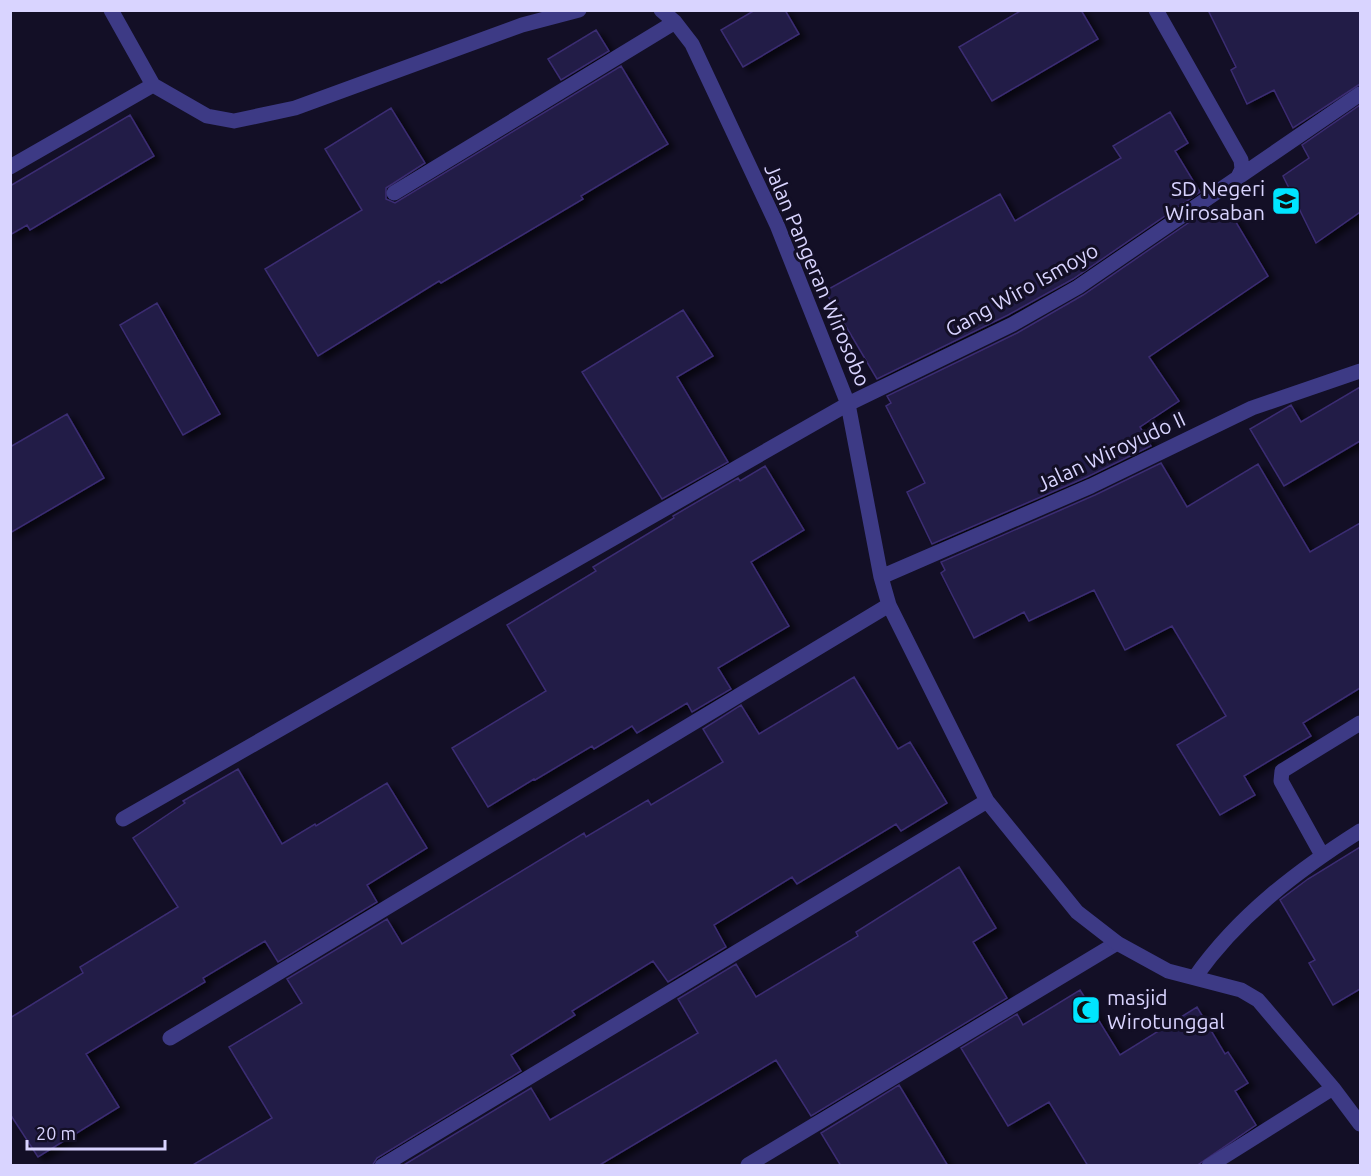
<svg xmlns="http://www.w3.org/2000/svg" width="1371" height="1176" font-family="Ubuntu,sans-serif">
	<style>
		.building { fill: #241b47; stroke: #3b2d73; stroke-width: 1.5; filter: url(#shadow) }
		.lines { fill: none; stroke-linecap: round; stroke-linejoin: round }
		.service { stroke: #3d3a85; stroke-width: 15 }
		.minor { stroke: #3d3a85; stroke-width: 15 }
		.labels { text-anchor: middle; stroke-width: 6; stroke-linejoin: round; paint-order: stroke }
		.poi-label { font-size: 21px; fill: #d9d4ff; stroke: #130f26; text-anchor: end }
		.street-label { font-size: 21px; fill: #d9d4ff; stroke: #130f26 }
	</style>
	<defs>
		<filter id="shadow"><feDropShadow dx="6" dy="4" stdDeviation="3" flood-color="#0009"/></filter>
	</defs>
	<rect width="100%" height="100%" fill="#130f26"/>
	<path class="building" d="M755,10h30l14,24 -56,33 -22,-37z
		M1022,10h59l17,29 -106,62 -33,-54z
		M1208,10h152v74l-67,44 -19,-38 -27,14 -16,-34 5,-3z
		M596,30l13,21 -48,29 -13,-21z
		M621,66l47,78 -87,52 2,3 -142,84 -2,-2 -121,75 -53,-87 97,-59 -37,-61 66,-41 34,55 -39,25v11l9,4z
		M1360,105v107l-44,31 -33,-67 26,-18 -7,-13z
		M1170,112l18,31 -13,8 25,41 -127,87 -65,36 -131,64 -52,-88 175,-97 15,27 106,-63 -8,-12z
		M130,115l24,41 -124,74 -3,-5 -17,10v-49z
		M1210,208l8,12 12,-8 38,64 -119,81 30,44 -39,26 11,19 -64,31 -155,67 -25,-52 18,-9 -39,-77 5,-3 -4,-7 130,-63 66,-38z
		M157,303l63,111 -37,21 -63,-110z
		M683,310l30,46 -36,21 51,85 -66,37 -80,-127z
		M1360,387v54l-76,45 -34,-57 41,-24 10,17z
		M67,414l37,64 -94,55v-86z
		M1161,463l26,44 71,-43 52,88 50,-29v165l-57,35 8,13 -67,40 11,19 -35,20 -43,-70 49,-29 -54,-90 -47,24 -31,-60 -65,31 -5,-9 -50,26 -33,-65 4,-3 -4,-8 154,-67z
		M765,466l39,64 -53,32 38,64 -71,42 13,21 -39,23 -5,-9 -50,30 -5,-7 -38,23 -2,-3 -57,34 -1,-1 -46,28 -36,-59 94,-57 -39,-66 89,-54 -3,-4 81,-49 -1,-2 65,-38 2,3z
		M854,677l44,72 12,-7 37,61 -46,28 -5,-7 -99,60 -5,-7 -78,48 12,22 -58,35 -15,-21 -81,50 3,4 -64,40 10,16 -144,87 -5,8h-181l81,-48 -43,-71 73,-44 -15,-24 100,-60 15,25 182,-111 2,4 62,-37 3,5 72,-43 -20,-33 38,-24 18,29z
		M238,769l44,75 33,-20 1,2 71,-43 40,65 -60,37 10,17 -99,60 -13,-21 -62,37 2,4 -119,72 33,53 -81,50 -28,-43v-96l73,-45 -3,-6 98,-60 -45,-69 52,-35 -2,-2z
		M1360,847v142l-27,16 -24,-42 6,-3 -35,-60 28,-21z
		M959,867l37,61 -23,14 34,56 -196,118 -35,-56 -178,106h-196l129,-78 19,32 148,-87 -20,-34 58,-35 20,33 102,-61 -2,-4z
		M1080,990l40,65 77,-48 28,47 3,-2 20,31 -13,8 21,34 -60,41h-108l-39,-64 -41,24 -47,-78 56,-34 6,11z
		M899,1085l49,81h-107l-20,-33z"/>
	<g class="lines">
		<path class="service" d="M748,1165l369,-222"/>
		<path class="minor" d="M111,10l42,75 54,31 27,5 61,-13 227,-83 57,-15
			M661,10l14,12 17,22 85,181 71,179 33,173 8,28 98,196 90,111 40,31 51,28 73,19 17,10 75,88 27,36
			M1156,10l85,150 1,9 -4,8
			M10,167l143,-82
			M394,193l281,-171
			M881,577l210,-91 161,-78 108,-37
			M123,819l725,-415 165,-80 65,-37 282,-193
			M1322,855l-41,-74 1,-10 78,-48
			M1195,977c44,-62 102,-106 165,-146
			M170,1038l719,-433
			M382,1166l605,-365
			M1209,1166l124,-78"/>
	</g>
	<defs>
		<g id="school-square" transform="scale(1.5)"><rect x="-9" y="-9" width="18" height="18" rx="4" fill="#00e5ff" stroke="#130f26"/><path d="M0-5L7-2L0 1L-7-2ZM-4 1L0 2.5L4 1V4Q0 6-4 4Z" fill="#111"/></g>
		<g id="mosque-square" transform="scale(1.5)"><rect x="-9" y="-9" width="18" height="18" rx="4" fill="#00e5ff" stroke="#130f26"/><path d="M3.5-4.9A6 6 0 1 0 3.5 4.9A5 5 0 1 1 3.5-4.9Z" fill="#111"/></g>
	</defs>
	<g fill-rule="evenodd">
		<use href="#school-square" x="1286" y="201"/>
		<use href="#mosque-square" x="1086" y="1010"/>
	</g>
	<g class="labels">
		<g class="poi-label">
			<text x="1265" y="196">SD Negeri<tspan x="1265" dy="24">Wirosaban</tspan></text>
			<text x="1107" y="1005" text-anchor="start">masjid<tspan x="1107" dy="24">Wirotunggal</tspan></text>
		</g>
		<g class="street-label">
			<text transform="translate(817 275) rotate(67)" y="7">Jalan Pangeran Wirosobo</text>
			<text transform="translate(1022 290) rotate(-29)" y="7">Gang Wiro Ismoyo</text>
			<text transform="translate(1111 452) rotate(-25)" y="7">Jalan Wiroyudo II</text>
		</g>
	</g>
	<rect width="1371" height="1176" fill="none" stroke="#d9d4ff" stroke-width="24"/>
	<path d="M27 1140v9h138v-9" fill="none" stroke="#d9d4ff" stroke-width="3"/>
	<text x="36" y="1140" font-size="18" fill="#d9d4ff" stroke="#130f26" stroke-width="4.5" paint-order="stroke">20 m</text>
</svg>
